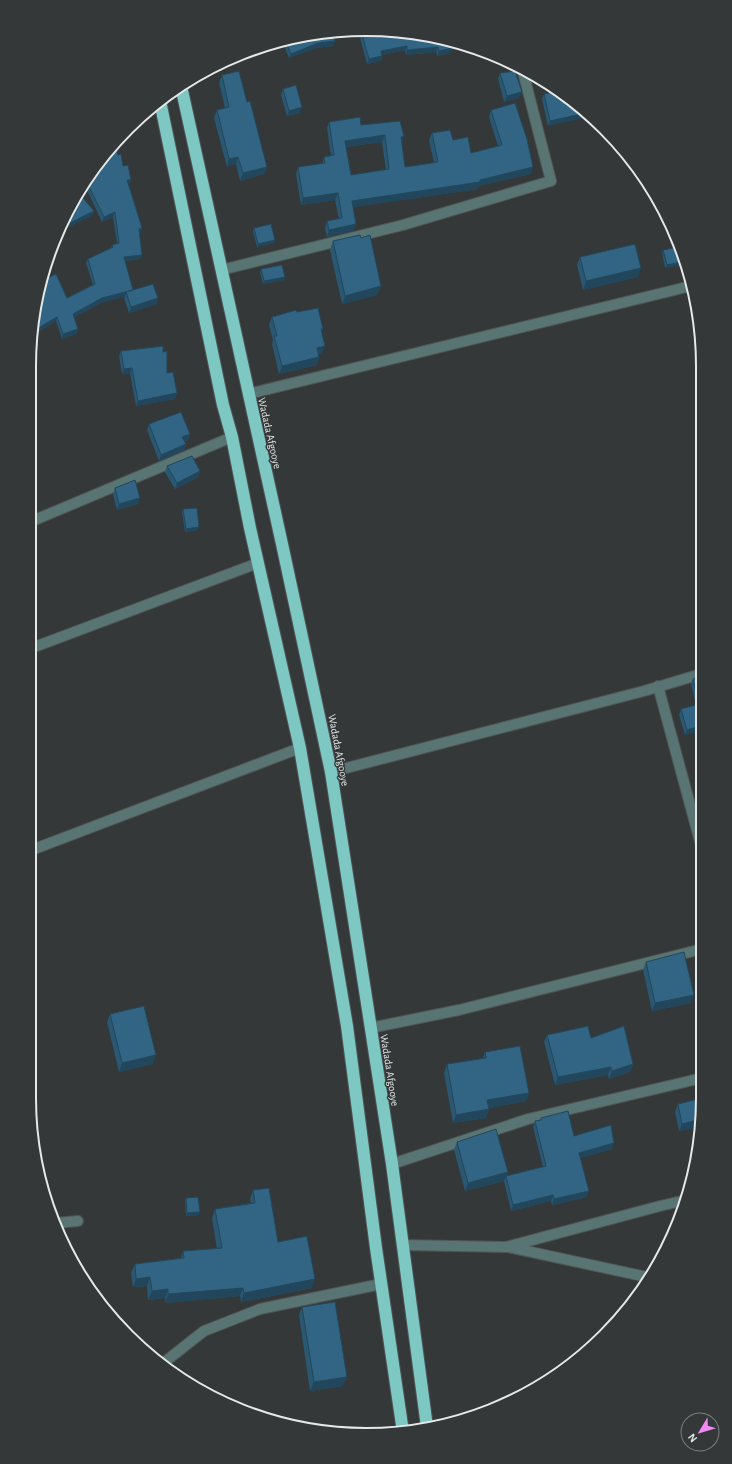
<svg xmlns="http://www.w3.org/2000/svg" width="732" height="1464" font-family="'Alegreya Sans',sans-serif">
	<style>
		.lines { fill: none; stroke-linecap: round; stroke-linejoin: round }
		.street-casing { stroke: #505454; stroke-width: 12 }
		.highway-casing { stroke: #505454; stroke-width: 14 }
		.street { stroke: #587573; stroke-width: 10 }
		.highway { stroke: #7ec8c4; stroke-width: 12 }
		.wall { fill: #2a5771; fill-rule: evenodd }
		.shaded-wall { fill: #22475c }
		.building { fill: #316583; stroke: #22475c; fill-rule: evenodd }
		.labels { text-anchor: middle; stroke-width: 3; stroke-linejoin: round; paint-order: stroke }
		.street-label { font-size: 11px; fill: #e6e9e9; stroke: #343838 }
		.rim { fill: none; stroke: #e6e9e9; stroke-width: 2 }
	</style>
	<rect width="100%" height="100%" fill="#343838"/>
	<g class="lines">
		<g class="street-casing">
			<path id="street" d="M221,270l182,-45 148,-44 -29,-113
				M248,394l443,-108
				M30,522l202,-85
				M29,649l229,-86
				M658,686l44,163
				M331,772l313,-81 57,-17
				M29,851l271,-103
				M370,1028l89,-18 243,-61
				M392,1164l136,-45 174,-41
				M56,1223l22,-2
				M402,1245l104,2 154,-41 26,-6
				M508,1247l139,30
				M162,1364l42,-33 56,-22 121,-25"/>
		</g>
		<g class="highway-casing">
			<path id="highway" d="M181,86l101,458 49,228 61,392 35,263
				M160,101l63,304 9,32 18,91 50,220 47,278 29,222 27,184"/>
		</g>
		<use href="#street" class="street"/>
		<use href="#highway" class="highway"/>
	</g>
	<path class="wall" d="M388,30l64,18 -2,5 -13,3 -1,-4 -30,3 -1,-5 -23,5 -1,6 -14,3 -8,-30 -25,4 -1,8 -17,2 -27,10 -7,-17 40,-9z
		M500,73l19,25 -15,4 -6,-23z
		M222,75l25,27 20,65 -3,7 -24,7 -4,-17 -9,3 -13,-49 3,-8 8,-2 -6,-25z
		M283,89l17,24 -13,3 -6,-21z
		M544,94l27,5 -23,27 -6,-27z
		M491,110l40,64 -52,12 -1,3 -125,18 3,17 -3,7 -26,6 -2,-9 2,-7 12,-2 -4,-19 -34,5 -5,-31 2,-7 24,-3 2,-7 7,-1 -4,-28 2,-6 32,3 43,11 -2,6 3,25 29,-4 -5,-23 3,-7 21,7 18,13 27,-7 -9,-29zM382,142l4,28 -35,5 -5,-28z
		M118,155l5,11 6,18 13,44 -2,5h-1l1,26 -15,2 8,29 25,8 -2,6 -27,9 -5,-15 1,-2 -24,7 -27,14 4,12 -2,5 -14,5 -6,-18 -20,12v1l-1,5 -5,1 10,-58 27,16 26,-13 -7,-22 2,-4 23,-11 1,-3 5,-2 -4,-26 -11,5 -18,-38 14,-23z
		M254,228l20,15 -17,4 -4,-16z
		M361,238l20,48 -4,9 -35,9 -12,-54 3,-9z
		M663,250l17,15 -15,3 -3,-15z
		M580,257l58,20 -55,13 -6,-25z
		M261,269l24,8 -1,3 -21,4 -3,-12z
		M297,312l26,17 -1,3v21l-3,1v3l-2,8 -38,9 -7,-30 1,-4 -4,-15 3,-8z
		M121,351l42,1 4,21 10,20 -2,6 -39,7 -6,-33 -8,1 -3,-18z
		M149,424l41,10 -2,6 -4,2 2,2 -2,6 -25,11 -12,-31z
		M167,466l33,5 -2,6 -23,12 -10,-17z
		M115,488l23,16 -21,6 -4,-16z
		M183,509l15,21 -13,2 -3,-20z
		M701,677v54l-16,4 -6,-20 2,-6 15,-4 -5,-21 2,-5z
		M646,962l45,41 -39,8 -9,-41z
		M110,1014l43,50 -34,8 -12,-50z
		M547,1035l44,3 42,26 -3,8 -21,7 -1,-4 -53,10 -11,-43z
		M485,1052l44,41 -3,8 -37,7 -3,10 -33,5 -9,-50 3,-9 36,-6z
		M678,1104l24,16 -1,7 -22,4 -4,-19z
		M541,1118l33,18 38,13 -32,9 7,39 -35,8 -1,-4 -40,10 -7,-30 -39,10 -11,-41 3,-8 51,30 -1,4 36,-9 -10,-40 2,-6 5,-1z
		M253,1190l25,52 34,46 -71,14 -1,-6 -75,7v-5l-17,2 -1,-14 -14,1 -2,-14 4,-9 46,-6 2,-7 34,-2 -5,-31 3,-9 36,-6 -1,-4z
		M186,1198l14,14 -1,3 -13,1 -1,-15z
		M302,1307l41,79 -33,5 -11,-76z"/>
	<path class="shaded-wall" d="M349,31h11l-1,3 -27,4 2,-4z
		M335,41l-2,5 -17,2 -27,10 2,-4 27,-11z
		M407,46l-2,4 -26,6 2,-5z
		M438,47l-2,5 -30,3 1,-5z
		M452,48l-2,5 -13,3 2,-5z
		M382,56l-1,5 -14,3 2,-5z
		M522,92l-3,6 -15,4 3,-6z
		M302,107l-2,6 -13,3 2,-5z
		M586,113l3,4 -41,9 2,-5z
		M385,135l-3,7 -39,5 2,-6z
		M404,136l-2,7 -1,-6z
		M238,157l-2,7 -9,3 2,-8z
		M267,167l-3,7 -24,7 3,-8z
		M533,167l-2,7 -52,12 -1,3 -129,19 3,-7 128,-21z
		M127,180h4l-2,4 -3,1z
		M338,193l-3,7 -34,5 2,-7z
		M94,211l-2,5 -34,16 2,-4z
		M115,212l-2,5 -11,5 2,-5z
		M356,224l-3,7 -26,6 2,-7z
		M142,228l-2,5h-3l2,-4z
		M275,240l-1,3 -17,4 1,-3z
		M142,255l-2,4 -18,2 2,-4z
		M681,262l-1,3 -15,3 2,-3z
		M641,268l-3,9 -55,13 3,-9z
		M285,277l-1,3 -21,4 1,-3z
		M381,286l-4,9 -35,9 3,-8z
		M133,290l-7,2 -1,4 -24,7 -30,15 2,-4 29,-16z
		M158,298l-2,6 -27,9 2,-6z
		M57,317l-1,4 -23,13 2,-4z
		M78,329l-2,5 -14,5 1,-5z
		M36,334l-1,5 -5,1 1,-4z
		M325,346l-3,7 -8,2 3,-7z
		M319,357l-2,8 -38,9 3,-8z
		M132,368l-2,5 -8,1 2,-5z
		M177,393l-2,6 -39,7 2,-5z
		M190,434l-2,6 -8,3 2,-6z
		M186,444l-2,6 -25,11 2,-6z
		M200,471l-2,6 -23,12 2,-6z
		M140,498l-2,6 -21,6 2,-6z
		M199,527l-1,3 -13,2 1,-3z
		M701,726v5l-16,4 2,-5z
		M694,995l-3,8 -39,8 3,-8z
		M156,1055l-3,9 -34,8 3,-9z
		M633,1064l-3,8 -21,7 3,-8z
		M611,1067l-3,8 -53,10 3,-8z
		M529,1093l-3,8 -42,8 3,-9z
		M489,1109l-3,9 -33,5 3,-8z
		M702,1119l-1,8 -22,4 3,-7z
		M614,1143l-2,6 -35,10 2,-6z
		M508,1172l-4,9 -39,10 3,-8z
		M589,1191l-2,6 -35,8 2,-6z
		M553,1195l-2,6 -40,10 2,-6z
		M200,1212l-1,3 -13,1 1,-3z
		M150,1277l-3,9 -14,1 3,-8z
		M315,1279l-3,9 -71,14 3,-9z
		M243,1288l-3,8 -75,7 3,-9z
		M168,1289l-3,9 -17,2 4,-9z
		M347,1377l-4,9 -33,5 4,-9z"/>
	<path class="building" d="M388,30l62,10 2,8 -13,3 -1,-4 -31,3v-4l-26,5 1,5 -13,3 -8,-28z
		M349,31l-15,3 1,7 -17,2 -27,11 -6,-14 37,-8z
		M239,71l8,31 3,-1 17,66 -24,6 -5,-16 -9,2 -12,-49 12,-3 -7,-32z
		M515,71l7,21 -15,4 -7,-23z
		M296,85l6,22 -13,4 -6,-22z
		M559,91l12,8 15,14 -36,8 -6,-27z
		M515,103l12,36 6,28 -53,13v2l-128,19 4,23 -27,6 -2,-9 15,-3 -4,-25 -35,5 -5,-31 27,-4 -1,-6 10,-2 -5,-33 31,-5 1,8 39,-4 4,15 -3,1 4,30 33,-5 -6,-29 18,-3 3,10 15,-3 3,16 31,-8 -11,-35zM385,135l4,34 -38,6 -6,-34z
		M115,143l3,12 3,-1 2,12 5,-1 3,15h-4l15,48 -3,1 3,26 -18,2 9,33 -31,8 -29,16 5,15 -15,5 -6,-17 -22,13 1,4 -5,2 9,-54 16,-8 11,24 28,-14 -7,-25 25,-12 -1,-2 7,-2 -4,-31 -11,5 -18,-36 12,-20z
		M79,193l15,18 -34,17 4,-11z
		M271,224l4,16 -17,4 -4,-16z
		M360,235l1,3 9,-3 11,51 -36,10 -12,-55z
		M635,244l6,24 -55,13 -6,-24z
		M678,247l3,15 -14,3 -4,-15z
		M282,265l3,12 -21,4 -3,-12z
		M153,284l5,14 -27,9 -5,-15z
		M318,308l5,21h-2l4,17 -8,2 2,9 -37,9 -8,-30h3l-5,-19 24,-7 1,2z
		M163,346v6l4,-1v22l6,-1 4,21 -39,8 -6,-33 -8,1 -3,-18z
		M181,412l9,22 -8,3 4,7 -25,11 -12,-31z
		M192,456l8,15 -23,12 -10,-17z
		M135,480l5,18 -21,6 -4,-16z
		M197,508l2,19 -13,2 -3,-20z
		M701,677v49l-14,4 -6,-21 18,-5 -6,-25z
		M684,952l10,43 -39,8 -9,-41z
		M144,1006l12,49 -34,8 -12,-49z
		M588,1026l3,12 33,-12 9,38 -21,7 -1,-4 -53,10 -11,-42z
		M520,1046l9,47 -42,7 2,9 -33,6 -9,-51 39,-6 -1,-6z
		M702,1098v21l-20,5 -4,-20z
		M568,1111l6,25 37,-11 3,18 -35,10 10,38 -35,8 -1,-4 -40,10 -7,-29 40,-10 -11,-45 6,-1v-2z
		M496,1129l12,43 -40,11 -11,-41z
		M269,1188l9,54 29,-6 8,43 -71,14 -1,-5 -75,6v-5l-16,2 -2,-14 -14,2 -1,-15 49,-6 -1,-7 39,-3 -7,-39 40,-6 -2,-13z
		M198,1197l2,15 -13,1 -1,-15z
		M335,1302l12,75 -33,5 -12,-75z"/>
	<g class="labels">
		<g class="street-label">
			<text transform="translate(270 433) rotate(77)" y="4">Wadada Afgooye</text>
			<text transform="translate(339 750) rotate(79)" y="4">Wadada Afgooye</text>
			<text transform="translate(390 1070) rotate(81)" y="4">Wadada Afgooye</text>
		</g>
	</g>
	<path d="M0 0H732V1464H0ZM366 36H366A330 330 0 0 1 696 366V1098A330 330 0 0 1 366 1428H366A330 330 0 0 1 36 1098V366A330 330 0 0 1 366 36Z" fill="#343838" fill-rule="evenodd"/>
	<path class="rim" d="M366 36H366A330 330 0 0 1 696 366V1098A330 330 0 0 1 366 1428H366A330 330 0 0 1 36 1098V366A330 330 0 0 1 366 36Z"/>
	<g transform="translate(700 1432) rotate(232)"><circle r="19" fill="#343838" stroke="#7b7f7f"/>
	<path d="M0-3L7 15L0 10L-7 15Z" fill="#f28af3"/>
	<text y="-6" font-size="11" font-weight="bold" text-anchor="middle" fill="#e6e9e9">N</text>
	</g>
</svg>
